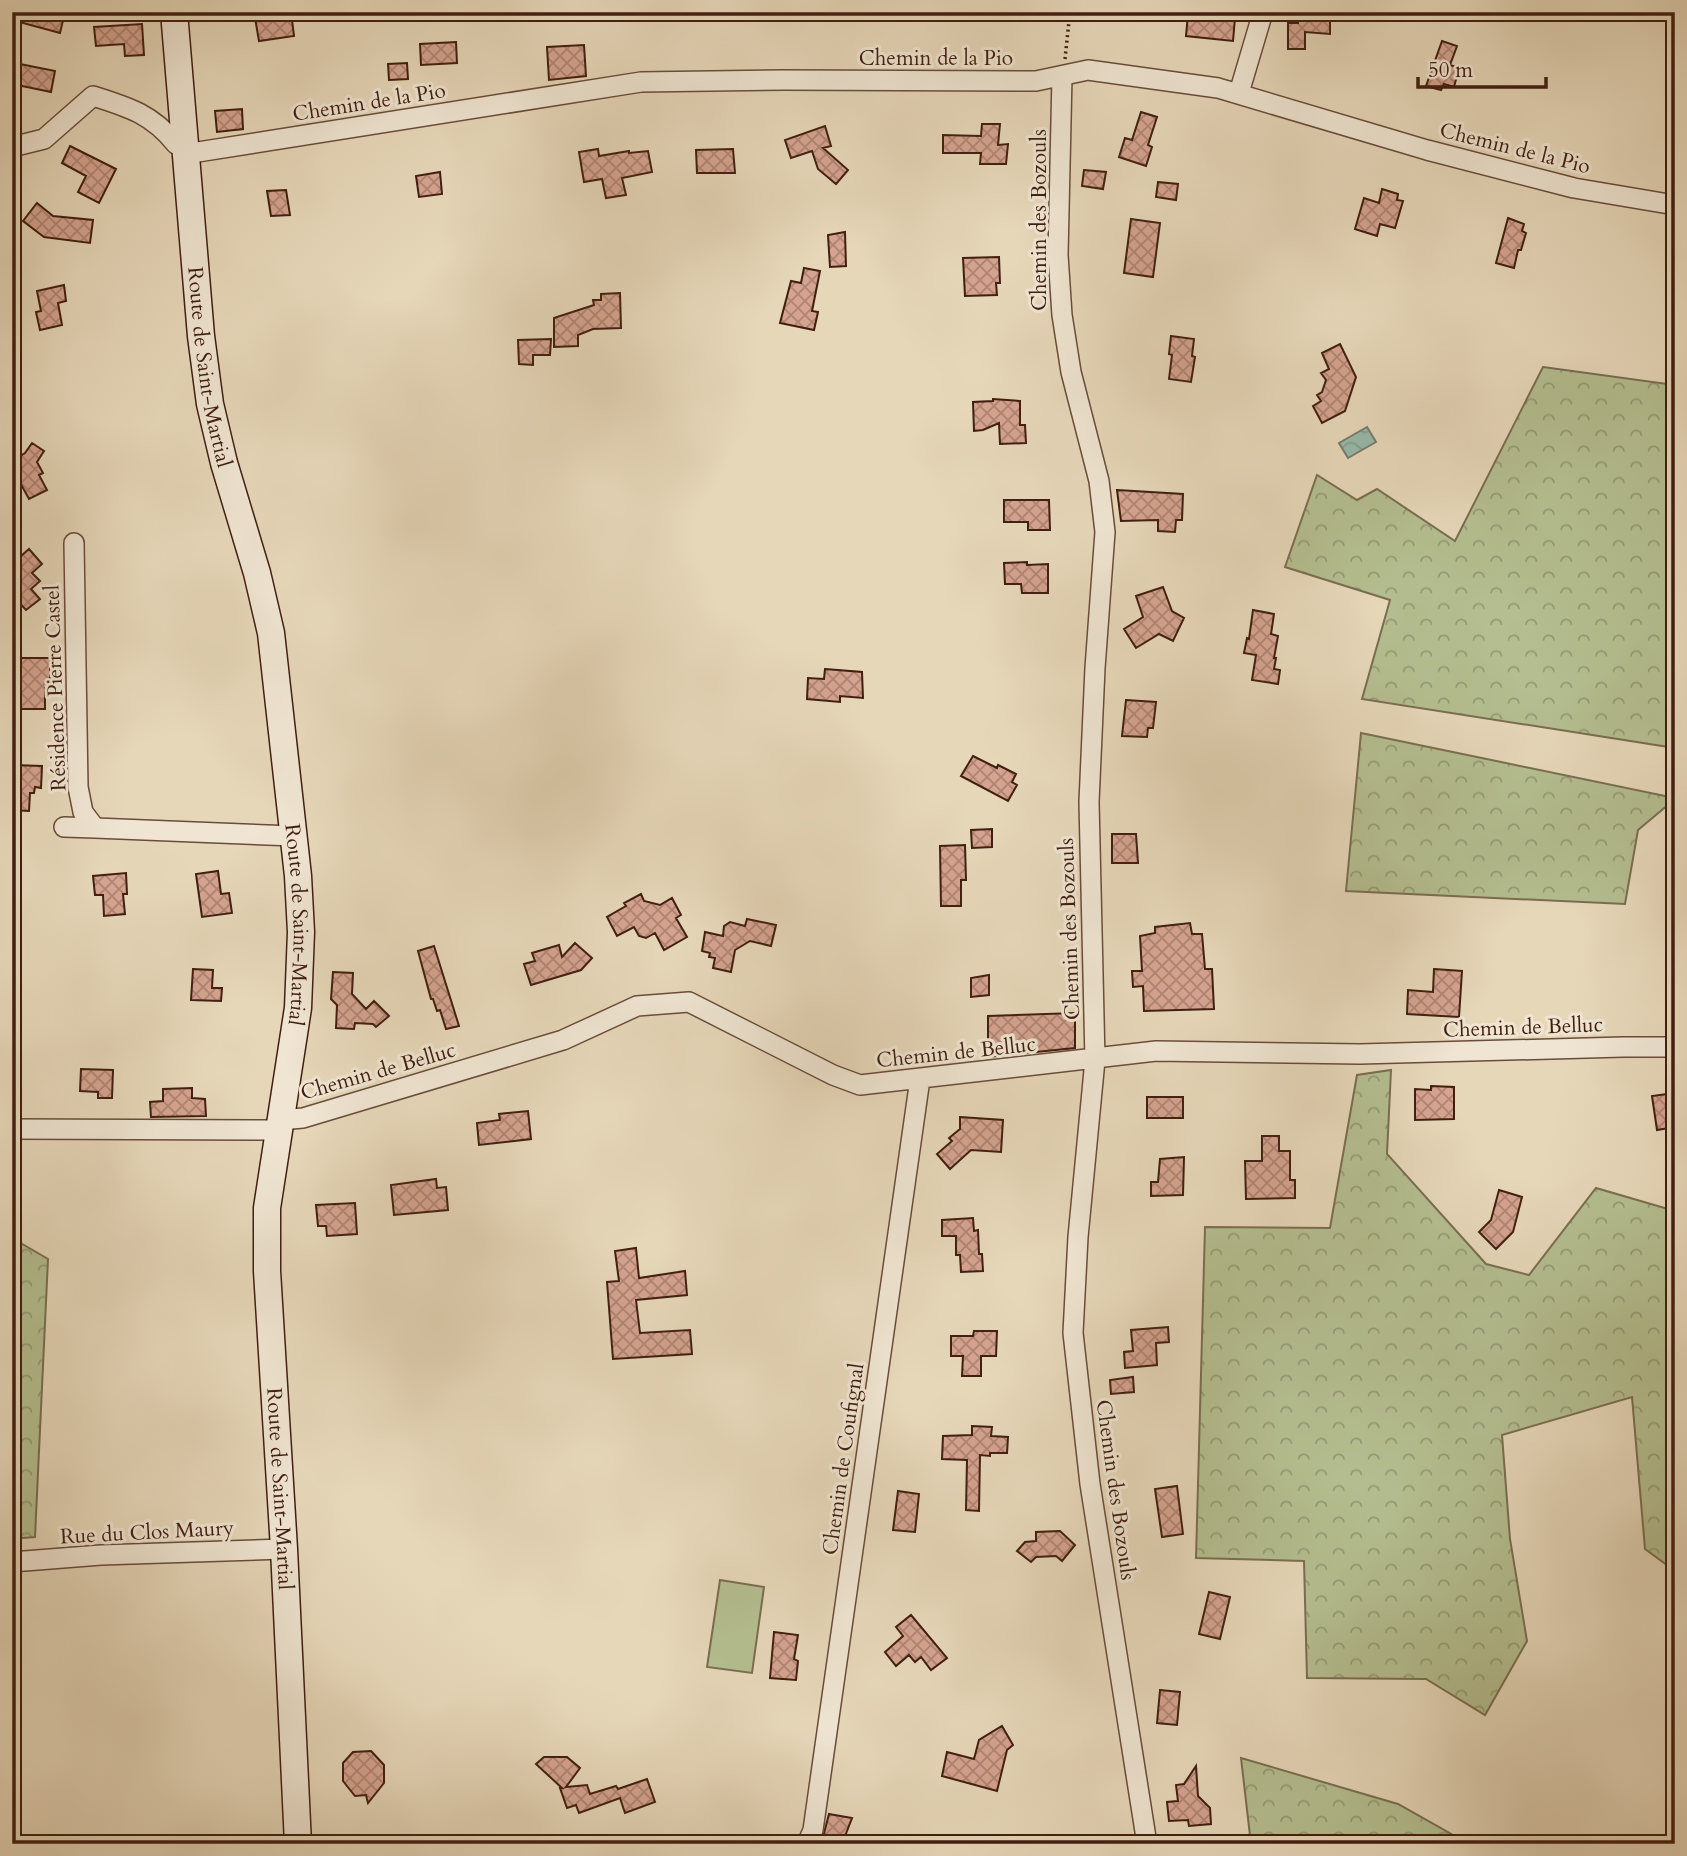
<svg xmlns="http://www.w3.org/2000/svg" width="1687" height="1856" font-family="Cardo,serif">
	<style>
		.forest { fill: url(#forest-crowns); stroke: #7a6e50; stroke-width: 2 }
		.park { fill: #b4be90; stroke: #7a6e50; stroke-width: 2 }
		.water { fill: url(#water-waves); stroke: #757c6d; stroke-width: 2 }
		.building { fill: url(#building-cross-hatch); stroke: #411e10; stroke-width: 2 }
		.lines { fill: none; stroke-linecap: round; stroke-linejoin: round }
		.minor-casing { stroke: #6a4c3a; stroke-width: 22 }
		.secondary-casing { stroke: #411e10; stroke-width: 29 }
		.path { stroke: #411e10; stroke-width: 3.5; stroke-dasharray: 2 3.5; stroke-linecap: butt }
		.minor { stroke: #efe5d2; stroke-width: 19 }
		.secondary { stroke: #efe5d2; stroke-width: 26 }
		.labels { text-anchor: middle; stroke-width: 6; stroke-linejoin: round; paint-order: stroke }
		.street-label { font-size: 21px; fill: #411e10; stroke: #efe5d2 }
	</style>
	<defs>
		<pattern id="forest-crowns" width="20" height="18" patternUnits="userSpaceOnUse" patternTransform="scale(1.75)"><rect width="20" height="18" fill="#b4be90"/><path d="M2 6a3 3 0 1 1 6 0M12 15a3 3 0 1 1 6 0" fill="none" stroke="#949a74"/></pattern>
		<pattern id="water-waves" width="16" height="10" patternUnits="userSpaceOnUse" patternTransform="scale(1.75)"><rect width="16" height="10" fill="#97baab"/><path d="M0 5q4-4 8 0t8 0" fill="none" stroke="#839f92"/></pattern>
		<pattern id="building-cross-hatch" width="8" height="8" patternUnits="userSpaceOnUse" patternTransform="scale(1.75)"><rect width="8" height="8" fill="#d5a38f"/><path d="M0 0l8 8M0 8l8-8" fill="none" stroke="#ae8473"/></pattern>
	</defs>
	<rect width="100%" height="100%" fill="#e6d7b9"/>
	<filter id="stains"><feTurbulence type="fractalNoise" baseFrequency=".00286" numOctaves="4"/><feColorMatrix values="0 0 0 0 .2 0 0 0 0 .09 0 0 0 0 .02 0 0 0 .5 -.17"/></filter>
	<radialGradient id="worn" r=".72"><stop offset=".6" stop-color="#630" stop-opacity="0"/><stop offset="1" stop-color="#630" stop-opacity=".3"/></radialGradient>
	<path class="forest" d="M1543,367l132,18v363l-313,-49 28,-99 -105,-33 32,-92 40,25 20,-11 78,52z
		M1361,733l314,65v1l-37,31 -13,74 -279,-13z
		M1391,1070l-4,84 99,110 43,11 67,-87 79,23v360l-30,-22 -13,-152 -130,38 8,104 17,102 -42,74 -59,-36 -119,-1 -3,-117 -108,-3 9,-331 125,1 27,-153z
		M12,1238l36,21 -13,278 -23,2z
		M1241,1758l157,46 71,40h-93l-1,-2 -124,2z"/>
	<path class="park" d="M720,1580l44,7 -12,86 -45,-6z"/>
	<path class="water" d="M1367,427l9,15 -28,16 -9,-15z"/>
	<path class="building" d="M12,12h53l-5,21 -48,-13z
		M254,12h37l3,24 -35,5z
		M1208,12h19l-1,6h9l-2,23 -47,-5 2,-22 19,2z
		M1298,12h32v22l-25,-2v17h-17v-26h10z
		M142,24l2,31 -19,1 -1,-12 -28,2 -2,-19z
		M1442,41l15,5 -7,19 9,3 -5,19 -10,-3 -3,6 -15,-4z
		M456,42l1,21 -36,2 -1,-21z
		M584,45l2,31 -37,4 -2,-33z
		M407,63l1,16 -19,1 -1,-16z
		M20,64l35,7 -4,21 -34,-7z
		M242,109l1,20 -26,3 -2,-21z
		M1141,112l16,5 -9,28 4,2 -6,19 -27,-9 6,-19 7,2z
		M982,124h18l-2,21 10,-1 -2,20h-26l1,-11h-38v-18l38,1z
		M825,126l6,20 -8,2 25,22 -12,14 -18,-15 -6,-18 -21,7 -6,-18z
		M70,146l46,23 -17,34 -21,-11 8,-16 -24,-13z
		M598,149l1,7 30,-5v2l19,-2 4,21 -30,6 4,17 -20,3 -4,-19 -18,3 -5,-30z
		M733,149l2,24h-38l-1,-23z
		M1084,170l22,2 -3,17 -21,-3z
		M440,172l2,22 -23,3 -3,-21z
		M1158,182l20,2 -2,16 -20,-3z
		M1382,189l16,5 -1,6 6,1 -8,27 -15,-4 -3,12 -22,-7 9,-31 15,5z
		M286,190l4,25 -19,1 -4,-25z
		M37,203l16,13 40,4 -3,23 -46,-6 -21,-16z
		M1508,218l16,6 -2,7 4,2 -5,17h-3l-4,18 -18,-5z
		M1131,219l29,4 -7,54 -29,-4z
		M845,232l1,34 -16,1 -2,-32z
		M999,257l1,26h-4l1,12 -32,1 -2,-38z
		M804,268l16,3 -8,40 6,1 -4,18 -34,-7 11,-42 10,2z
		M64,285l2,16 -8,2 4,22 -22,5 -4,-18 5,-1 -4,-20z
		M620,293l1,35 -28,1 -15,6v11l-24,1v-29l40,-13 -1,-5h8v-6z
		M1171,336l23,3 -2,17 3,1 -4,25 -22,-3 3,-24 -3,-1z
		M551,339l-1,16h-17v10l-14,-1 -1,-24z
		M1340,344l16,33 -11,34 -23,12 -9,-17 8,-5 -4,-6 5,-3 4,-12 -5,-7 8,-4 -7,-16z
		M993,399l27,2v24h5l1,18 -26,1 -1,-21 -16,7 -9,1 -1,-29 20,-1z
		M32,443l12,8 -7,11 6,11 -4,2 8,15 -18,9 -17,-31v-7l13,-8z
		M1117,490l66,4 -1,26h-6l-1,12 -17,-1v-11l-37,1z
		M1004,500h45l1,30h-22v-8h-24z
		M29,549l13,15 -10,9 8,8 -9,8 9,10 -14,11 -14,-15v-31z
		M1027,562v3l21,-1v29h-26l-1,-9h-16l-1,-21z
		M1163,587l9,24 12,7 -11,23 -14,-7 -23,14 -12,-19 19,-12 -7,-21z
		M1253,610l21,4 -3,20 7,2 -4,22h2l-2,11 6,1 -2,14 -26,-4 4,-25 -12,-2 3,-15 2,1z
		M20,658h30v30h-5v21h-25v-28h-8v-19l8,1z
		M825,669l37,3 1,26 -23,-2v6l-33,-3 1,-21 16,1z
		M1126,700l30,2 -3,26h-5l-1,9 -25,-1z
		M973,756l24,12 1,-3 18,9 -4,8 5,3 -9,16 -47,-25z
		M12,765l30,1 -1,22 -6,-1 -1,6h-4l-1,18 -17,-1z
		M992,829v18l-20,1 -1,-18z
		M1112,834h24l2,29h-26z
		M965,845l1,35h-5v26h-20l-1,-60z
		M218,871l3,23 8,-1 3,20 -30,4 -6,-43z
		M126,873l1,21h-4l2,20 -21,2 -1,-21h-8l-2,-19z
		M641,894l3,7 16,4 12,-7 9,17 -5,3 11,19 -23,13 -9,-17 -9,5 -7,-2 -5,-9 -17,9 -10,-19 19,-11 -2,-3z
		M747,919l29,6 -5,21 -21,-5 -15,9 -4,22 -18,-4 2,-10 -6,-1 1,-4 -8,-2 3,-19 18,4 1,-10 6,-4 15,4z
		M1190,923l2,11h10l3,35h7l2,40 -70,2 -1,-25 -10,1 -1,-16h10l-2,-35 15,-3v-6z
		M575,943l17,15 -11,12 -50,15 -7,-21 11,-3 -3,-8 27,-8 3,12z
		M434,946l25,80 -13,3 -6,-19 -3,1 -4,-12h-2l-13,-48z
		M193,969l20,1 -1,18h10l-1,13 -30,-1z
		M1434,969l28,2 -3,46 -52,-3 1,-24 25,2z
		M333,972l20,1 -1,21 14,15 8,-8 15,15 -13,11 -3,-3 -18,-1 -1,6 -18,-1 1,-23 -6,-6z
		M989,975v20l-18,2v-19z
		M1075,1013v35l-87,9v-41z
		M81,1069l32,1 -1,28h-14v-6l-18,-1z
		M1431,1086l23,1v32l-39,1v-31l16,1z
		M192,1088v10l13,1 1,17 -55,1 -1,-15 13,-1v-12z
		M1675,1093v34l-18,3 -5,-34z
		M1147,1097h36v21h-36z
		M528,1111l3,28 -52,6 -2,-22 23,-3 -1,-6z
		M960,1117l43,3 -2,32 -30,-2 -21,19 -13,-15 15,-13 -3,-3 11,-9z
		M1262,1136h17v15h11v29h5v18l-49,1 -1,-38h17z
		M1184,1157l-1,38 -32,1v-14h7l2,-23z
		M436,1179l1,9 9,-1 2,23 -54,5 -3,-30z
		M1499,1190l23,7 -9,35 -17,17 -17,-17 12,-12z
		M355,1203l2,31 -30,2 -1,-10h-8l-2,-21z
		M973,1218l1,13 4,-1 1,24h3l1,17 -22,1 -1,-17h-4v-19h-14v-16z
		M636,1248l3,30 46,-7 2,24 -51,5 4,33 50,-3 2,24 -79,5 -6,-77 12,-1 -4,-30z
		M1168,1327l1,15 -13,1 1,22 -32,3 -1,-16 9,-1 -2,-21z
		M974,1331h23l-1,25h-15v20h-19l1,-20h-12v-20h22z
		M1133,1377l1,15 -23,2 -1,-14z
		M972,1426l20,1 -1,9 17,1 -1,16h-17v3l-10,-1 -1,56 -13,-1 1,-50 -25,-1 1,-23 29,-1z
		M1177,1486l6,48 -21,3 -7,-48z
		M898,1491l21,3 -4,38 -22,-2z
		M1060,1531l15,14 -13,16 -6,-5 -20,1 -5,5 -14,-11 8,-9 11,-1v-9z
		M1209,1592l21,5 -10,42 -21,-5z
		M911,1615l36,43 -16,12 -10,-13 -6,5 -6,-7 -13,11 -11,-14 18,-16 -7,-9z
		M774,1632l24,3 -4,24 4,2 -2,19 -26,-2z
		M1160,1690l20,2 -3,33 -20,-2z
		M1002,1726l11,19 -6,5 -10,41 -55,-15 5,-24 27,7 5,-19z
		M371,1751l13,14v18l-16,20 -2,-8 -11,1 -12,-15v-18l10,-11z
		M544,1757h23l13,11 -14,19 21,-2 3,9 26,-8 2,3 29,-10 8,23 -30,11 -5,-15 -41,15 -3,-8 -9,3 -7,-20h2l-26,-24z
		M1196,1766l2,30 12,12 1,16 -22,2 -1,-6 -19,1 -2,-19 11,-1 -2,-16 8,-1z
		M829,1814l23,4 -10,26 -20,-3z"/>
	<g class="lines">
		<g class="minor-casing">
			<path id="minor" d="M1062,76l-4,179 4,60 9,57 28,109 6,51 -10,136 -6,134 6,258 -17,177 -5,96 17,151 57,360
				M1239,93l24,-81
				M12,147l32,-8 49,-43c35,11 59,18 83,48l8,-1
				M185,154l456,-72 143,-2 252,1 52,-11 130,18 209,62 147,38 101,17
				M74,543l4,244 5,25 12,16 199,8
				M64,827l31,1
				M279,1120l24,-2 260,-78 74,-34 52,-4 144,73 27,10 296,-34 204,3 263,-7h52
				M12,1129l266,1
				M12,1562l89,-7 183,-6
				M807,1844l6,-14 107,-751"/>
		</g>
		<g class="secondary-casing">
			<g id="secondary">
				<path id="s1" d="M174,12l27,324 9,68 14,59 33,110 14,60 27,243 3,56 -3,76 -31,200v63l17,278 14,295"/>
			</g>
		</g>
		<path class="path" d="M1065,59l5,-47"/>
		<use href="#minor" class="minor"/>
		<use href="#secondary" class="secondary"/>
	</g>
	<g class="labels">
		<g class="street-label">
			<text x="936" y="65">Chemin de la Pio</text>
			<text transform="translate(369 102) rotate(-9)" y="7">Chemin de la Pio</text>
			<text transform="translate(1515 148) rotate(14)" y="7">Chemin de la Pio</text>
			<text transform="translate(1039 220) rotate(-90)" y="7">Chemin des Bozouls</text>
			<text dy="7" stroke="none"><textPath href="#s1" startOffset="357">Route de Saint-Martial</textPath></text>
			<text transform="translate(55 688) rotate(-92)" y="7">Résidence Pierre Castel</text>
			<text dy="7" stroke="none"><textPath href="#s1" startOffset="924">Route de Saint-Martial</textPath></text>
			<text transform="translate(1069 929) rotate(-92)" y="7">Chemin des Bozouls</text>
			<text transform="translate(1523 1027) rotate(-2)" y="7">Chemin de Belluc</text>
			<text transform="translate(956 1052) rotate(-6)" y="7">Chemin de Belluc</text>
			<text transform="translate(378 1071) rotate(-16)" y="7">Chemin de Belluc</text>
			<text transform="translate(843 1459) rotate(-82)" y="7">Chemin de Coufignal</text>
			<text dy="7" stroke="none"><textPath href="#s1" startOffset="1491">Route de Saint-Martial</textPath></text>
			<text transform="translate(1116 1490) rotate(82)" y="7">Chemin des Bozouls</text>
			<text transform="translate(147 1532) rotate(-3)" y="7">Rue du Clos Maury</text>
		</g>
	</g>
	<rect width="1687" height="1856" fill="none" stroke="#e6d7b9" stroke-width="42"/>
	<rect x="14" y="14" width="1659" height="1828" fill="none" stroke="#411e10" stroke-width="3.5"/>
	<rect x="21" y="21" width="1645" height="1814" fill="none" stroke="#411e10" stroke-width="2"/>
	<path d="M1418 77v10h128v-10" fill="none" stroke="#411e10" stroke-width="3.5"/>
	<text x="1428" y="77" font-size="21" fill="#411e10" stroke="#efe5d2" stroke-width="5" paint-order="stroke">50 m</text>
	<rect width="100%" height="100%" filter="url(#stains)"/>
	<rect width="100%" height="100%" fill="url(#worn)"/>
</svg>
